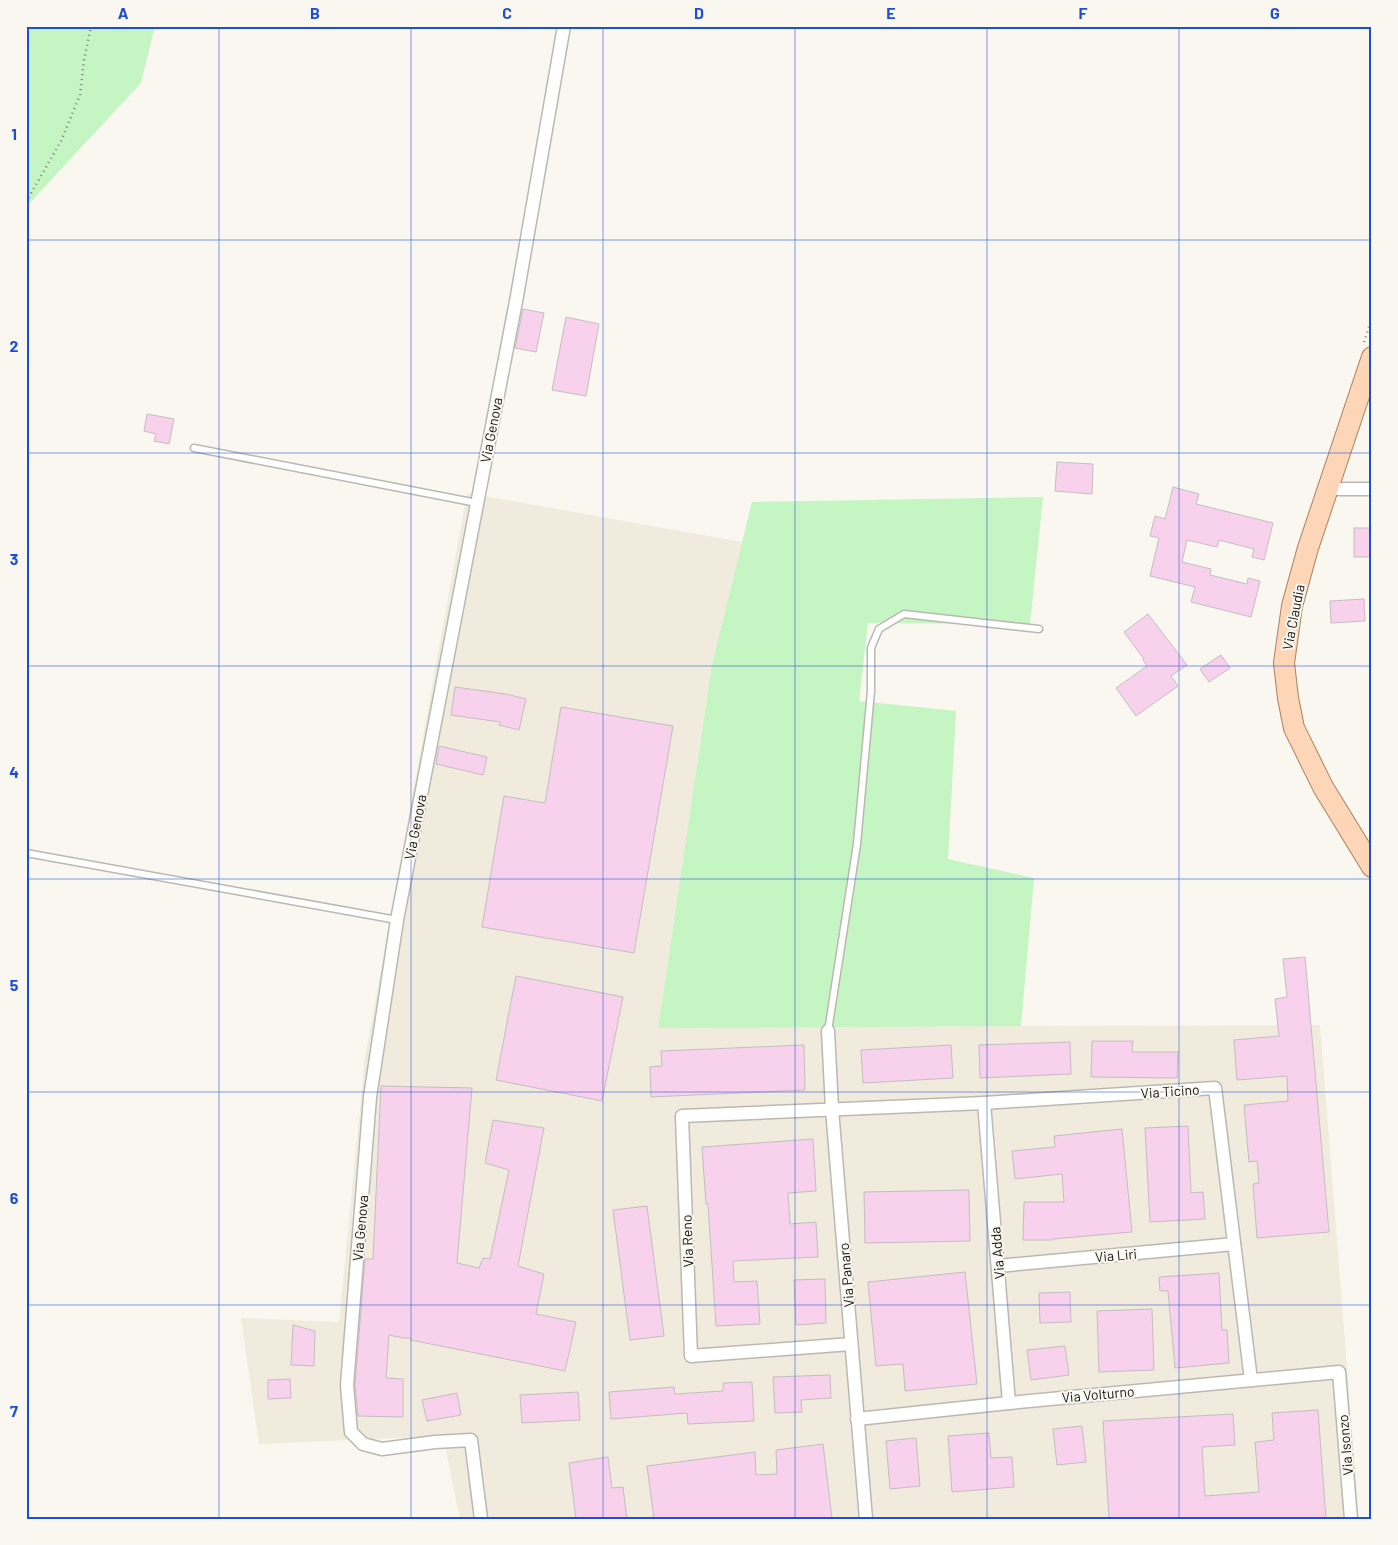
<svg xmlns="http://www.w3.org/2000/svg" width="1398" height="1545" font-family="Barlow,sans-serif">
<rect width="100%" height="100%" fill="#f9f7ef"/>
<path fill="#f1ebdd" d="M467,493L742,542L712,664L658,1027L1320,1025L1359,1519H460L443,1436L259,1444L241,1318L339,1322L365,1058Z"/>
<g fill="#c4f5c2">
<path d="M26,26H155L141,83L26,207Z"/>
<path d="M1043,497L1030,624L868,623L859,701L956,711L948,859L1034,878L1021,1026L658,1028L712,664L752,502Z"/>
</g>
<g fill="#f8d2ec" stroke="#c4bdc2">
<path d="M523,309L544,313L536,352L515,348Z"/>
<path d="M566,317L599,324L586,396L552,390Z"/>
<path d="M147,414L174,419L169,444L154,441L156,434L144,431Z"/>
<path d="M1057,462L1093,464L1092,494L1055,491Z"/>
<path d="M1173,487L1199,494L1196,504L1273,523L1264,560L1252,557L1254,549L1219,540L1217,547L1187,540L1182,562L1211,569L1210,575L1247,584L1248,578L1260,581L1251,617L1191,602L1195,587L1150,576L1159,538L1150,536L1155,516L1165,519Z"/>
<rect x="1354" y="528" width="18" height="29"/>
<path d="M1364,599L1365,621L1331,623L1330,601Z"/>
<path d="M1148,614L1187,665L1171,676L1178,686L1136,716L1116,688L1147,666L1143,660L1144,659L1124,632Z"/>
<path d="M1221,655L1230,668L1209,682L1200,669Z"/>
<path d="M455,687L506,694L526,699L519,730L499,725L500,722L451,715Z"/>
<path d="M561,707L673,726L634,953L482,927L504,796L545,803Z"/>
<path d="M439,746L487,757L483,775L436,764Z"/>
<path d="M1305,957L1329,1232L1257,1238L1253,1184L1259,1183L1257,1161L1249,1162L1244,1105L1288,1101L1287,1076L1237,1080L1234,1040L1279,1036L1275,999L1287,997L1283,959Z"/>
<path d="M516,976L623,997L602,1101L496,1080Z"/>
<path d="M1092,1041H1133L1132,1052H1178L1177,1078L1091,1077Z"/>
<path d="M1070,1042L1071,1074L980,1078L979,1045Z"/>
<path d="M804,1045L805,1090L651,1097L650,1067L662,1066L661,1051Z"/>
<path d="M951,1045L953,1078L863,1083L861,1050Z"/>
<path d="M381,1086L472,1088L457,1263L479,1268L483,1258L490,1259L509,1170L485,1163L493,1120L544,1128L518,1266L544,1274L536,1314L576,1322L565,1371L411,1340L410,1338H403L389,1335L386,1378L403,1379V1417L358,1416L355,1385L365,1259H373Z"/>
<path d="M1188,1126L1191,1193L1203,1192L1205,1219L1150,1222L1145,1128Z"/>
<path d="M1122,1129L1132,1232L1053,1239V1240H1023L1024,1202H1064L1062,1174L1015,1179L1012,1151L1055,1147L1054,1136Z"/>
<path d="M813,1139L816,1191L788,1193L790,1224L816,1222L818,1257L733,1261L734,1282L757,1281L760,1324L716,1326L708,1204H706L702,1147Z"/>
<path d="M969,1190L970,1241L865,1243L864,1192Z"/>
<path d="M647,1206L664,1336L630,1340L613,1210Z"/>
<path d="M965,1272L977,1384L905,1391L903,1364L876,1366L868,1282Z"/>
<path d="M1219,1273L1222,1330H1227L1229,1363L1175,1368L1168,1291H1160L1159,1277Z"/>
<path d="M825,1279L826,1323L796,1325L794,1280Z"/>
<path d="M1070,1292L1071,1322L1040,1323L1039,1293Z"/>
<path d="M1152,1309L1154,1370L1099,1372L1097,1311Z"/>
<path d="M293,1325L315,1331L314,1366L291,1365Z"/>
<path d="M1065,1346L1069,1375L1031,1380L1027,1350Z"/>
<path d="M830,1375L831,1398L801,1400L802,1412L775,1413L773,1377Z"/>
<path d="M290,1379L291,1398L268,1399V1380Z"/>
<path d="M752,1382L754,1421L688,1424L687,1413L611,1419L609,1392L674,1387L675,1394L723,1391V1383Z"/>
<path d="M578,1392L580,1420L522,1423L520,1395Z"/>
<path d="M457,1393L461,1415L427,1421L422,1400Z"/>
<path d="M1318,1410L1326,1519H1109L1103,1421L1233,1414L1235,1445L1202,1447L1205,1496L1259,1492L1255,1442L1274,1440L1272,1413Z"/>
<path d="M1082,1426L1086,1462L1057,1465L1053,1429Z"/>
<path d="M989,1433L991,1458L1012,1457L1014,1487L952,1492L948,1436Z"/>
<path d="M916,1438L920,1486L890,1489L886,1441Z"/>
<path d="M823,1444L832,1519H654L647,1466L755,1452L756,1475L777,1474L776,1450Z"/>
<path d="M608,1457L612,1488L623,1487L627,1519H576L569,1463Z"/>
</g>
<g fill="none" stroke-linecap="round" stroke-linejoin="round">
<defs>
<g id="lane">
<path d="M194,448L477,503"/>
<path d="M26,853L397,920"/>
<path d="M828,1031L857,844L871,691V648L879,629L904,614L1039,629"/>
</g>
<g id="street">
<path d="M1328,489H1372"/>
<path d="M828,1031L832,1109L866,1519"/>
<path d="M984,1103L1009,1403"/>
<path d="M998,1266L1234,1244"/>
<path d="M851,1344L691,1356L682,1116L984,1103L1215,1088L1251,1380"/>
<path d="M857,1419L1009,1403L1339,1372L1351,1519"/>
<path d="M481,1519L471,1440L435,1442L382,1449L363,1444L351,1432L347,1385L370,1097L397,920L517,296L564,26"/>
</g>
<path id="primary" d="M1372,357L1308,548L1292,606L1284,663L1288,698L1294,728L1323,787L1372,867"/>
</defs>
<use href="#lane" stroke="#bbb8b2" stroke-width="9"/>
<use href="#street" stroke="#bbb8b2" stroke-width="15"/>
<use href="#primary" stroke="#aa805e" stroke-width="22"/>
<g stroke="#807e79" stroke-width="2.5" stroke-dasharray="1 4" stroke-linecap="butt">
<path d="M26,202L61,141L80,95L84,60L91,26"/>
<path d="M1364,342L1372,318"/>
</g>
<use href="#lane" stroke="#fff" stroke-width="6"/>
<use href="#street" stroke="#fff" stroke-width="12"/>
<use href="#primary" stroke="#fdd6b8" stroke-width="20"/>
</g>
<path fill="none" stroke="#1d4ed8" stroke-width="1" stroke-opacity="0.55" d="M219,26V1519M411,26V1519M603,26V1519M795,26V1519M987,26V1519M1179,26V1519M26,240H1372M26,453H1372M26,666H1372M26,879H1372M26,1092H1372M26,1305H1372"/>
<g text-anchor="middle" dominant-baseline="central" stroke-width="4" stroke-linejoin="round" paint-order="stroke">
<g font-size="14" fill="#141310" stroke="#f9f7ef">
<text transform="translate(491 430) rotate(-79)">Via Genova</text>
<text transform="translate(1293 617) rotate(-79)">Via Claudia</text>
<text transform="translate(415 827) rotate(-79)">Via Genova</text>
<text transform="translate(1170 1091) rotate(-4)">Via Ticino</text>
<text transform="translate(360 1228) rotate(-85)">Via Genova</text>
<text transform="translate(687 1241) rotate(-92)">Via Reno</text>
<text transform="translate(997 1253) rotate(-95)">Via Adda</text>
<text transform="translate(1116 1255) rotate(-5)">Via Liri</text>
<text transform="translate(846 1275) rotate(-95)">Via Panaro</text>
<text transform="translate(1098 1394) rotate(-5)">Via Volturno</text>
<text transform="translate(1345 1445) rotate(-95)">Via Isonzo</text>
</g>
</g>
<rect width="1398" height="1545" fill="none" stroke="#f9f7ef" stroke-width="55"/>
<rect x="28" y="28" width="1342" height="1490" fill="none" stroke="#1d4ed8" stroke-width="2"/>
<g font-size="16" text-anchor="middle" font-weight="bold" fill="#1d4ed8">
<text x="123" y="19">A</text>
<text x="315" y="19">B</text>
<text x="507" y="19">C</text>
<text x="699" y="19">D</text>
<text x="891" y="19">E</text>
<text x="1083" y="19">F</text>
<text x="1275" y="19">G</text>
<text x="14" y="140">1</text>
<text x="14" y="352">2</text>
<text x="14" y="565">3</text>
<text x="14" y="778">4</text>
<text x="14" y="991">5</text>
<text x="14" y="1204">6</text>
<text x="14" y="1417">7</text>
</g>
</svg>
